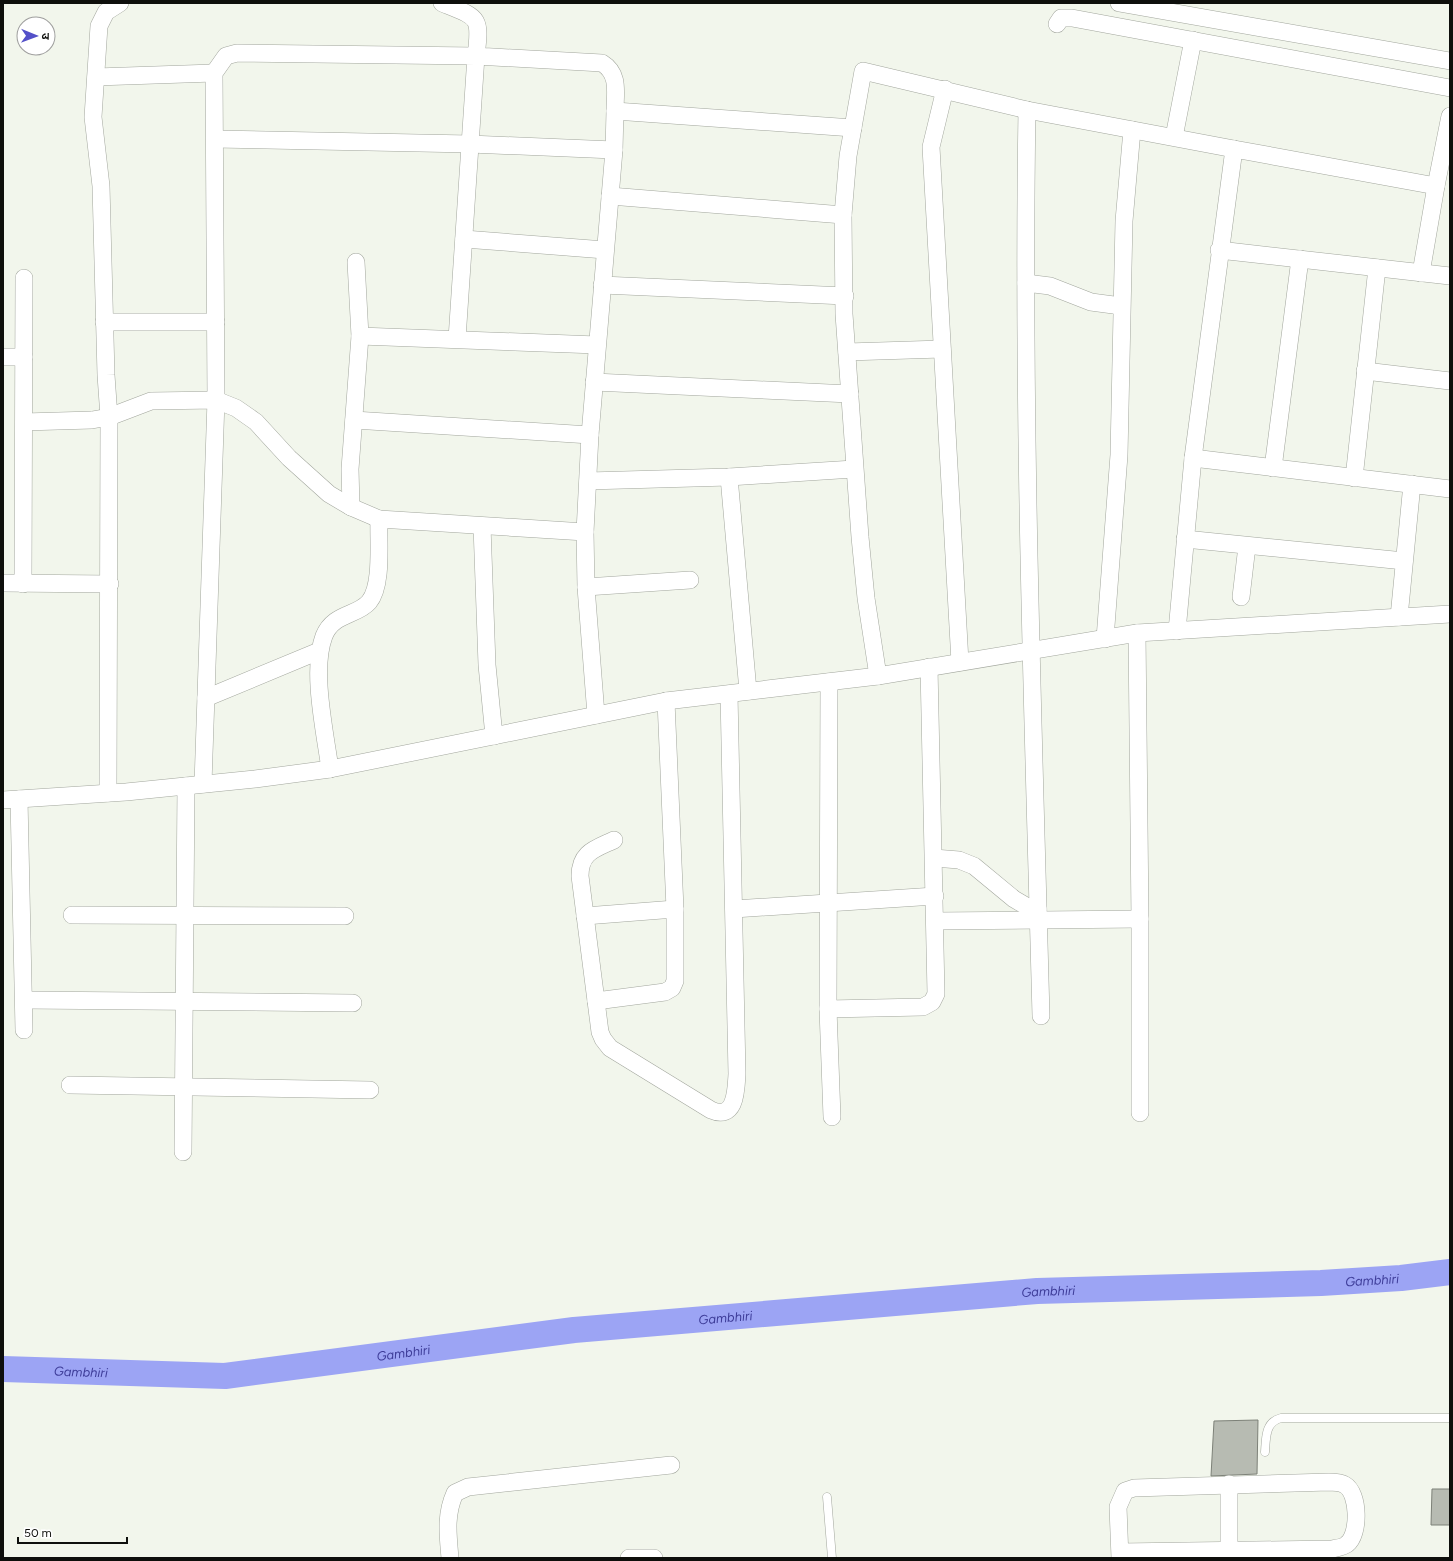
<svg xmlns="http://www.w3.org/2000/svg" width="1453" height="1561" font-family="Figtree,'Noto Sans Devanagari',sans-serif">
<rect width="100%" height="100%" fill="#f2f6ec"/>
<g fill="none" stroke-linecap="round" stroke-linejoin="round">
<path stroke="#9ca4f4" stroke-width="26" id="s1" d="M3,1369L225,1376L574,1330L1037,1291L1321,1283L1401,1278L1450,1272"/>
</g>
<g fill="#b7bbb2" stroke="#7d8178">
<path d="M1258,1420L1257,1474L1211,1476L1214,1421Z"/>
<path d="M1432,1489H1450V1525H1431Z"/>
</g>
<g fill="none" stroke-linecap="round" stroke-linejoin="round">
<defs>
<g id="service">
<path d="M1265,1452C1266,1438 1265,1422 1281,1418H1450"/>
<path d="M827,1497L832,1558"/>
</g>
<g id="minor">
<path d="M442,3C479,18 481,16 476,56L602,63C620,74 615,93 615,111"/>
<path d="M1119,3L1450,61"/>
<path d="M1057,24L1061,18H1072L1450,88"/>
<path d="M96,77L214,73"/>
<path d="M945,89L931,147L960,662"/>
<path d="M1027,110C1022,412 1033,714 1041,1016"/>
<path d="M1174,137L1193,40"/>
<path d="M215,139L470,144L614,150"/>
<path d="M610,196L843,215"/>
<path d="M464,239L605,250"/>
<path d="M1219,250L1450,276"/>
<path d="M1421,273L1436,186"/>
<path d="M1026,283L1050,286L1091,302L1121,306"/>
<path d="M602,285L845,296"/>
<path d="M104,322H216"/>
<path d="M360,336L597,345"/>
<path d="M847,352L942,349"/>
<path d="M3,357H24"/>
<path d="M1365,371L1450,381"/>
<path d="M594,382L850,394"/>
<path d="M354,420L590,435"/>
<path d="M24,422L92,420L109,417L151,401L216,400L236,408L256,422L289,458L329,494L351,507L379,519"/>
<path d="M1193,458L1450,489"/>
<path d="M1273,468L1300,259"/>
<path d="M729,477L748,691"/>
<path d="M1354,478L1377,268"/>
<path d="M588,481L729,477L854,469"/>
<path d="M351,507L350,469L360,336L356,262"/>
<path d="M482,526L487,665L494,736"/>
<path d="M585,532L586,587L596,715"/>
<path d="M1185,539L1404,561"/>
<path d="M3,583L110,584"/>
<path d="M23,584L24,278"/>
<path d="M586,587L690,580"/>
<path d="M1241,597L1247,546"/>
<path d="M1399,617L1412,484"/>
<path d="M1177,631L1193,458L1234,149L1436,186L1450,116"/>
<path d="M1137,633L1140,919V1113"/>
<path d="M1105,639L1119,455L1124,221L1132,130"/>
<path d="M878,676L866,598L860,537L844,314L843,215L848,156L863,71L1027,110L1234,149"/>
<path d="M829,682L828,1009L832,1117"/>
<path d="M206,698L319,651"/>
<path d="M330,769C325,732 311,670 324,636C333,613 357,616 369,602C383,585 378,541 379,519L585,532L590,435L614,150L615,111L853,128"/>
<path d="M203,784L216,400L214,73L226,56L237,53L476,56L457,339"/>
<path d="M108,793L109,417L106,375L101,186L93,117L99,26L106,12L120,3"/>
<path d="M19,799L24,1030"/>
<path d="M3,800L126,792L255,779L330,769L666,701L878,676L1137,633L1450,614"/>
<path d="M614,840C595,849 580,852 580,876L600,1032L603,1039L610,1048L711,1110C736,1121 736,1090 737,1074L729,694"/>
<path d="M934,858L959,860L974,866L1014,899L1026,906L1038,909"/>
<path d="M734,909L935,896"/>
<path d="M72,915L345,916"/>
<path d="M585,916L675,909"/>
<path d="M936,921L1140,919"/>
<path d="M24,1000L353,1003"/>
<path d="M596,1001L665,992L672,988L675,981V909L666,701"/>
<path d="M828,1009L923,1007L932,1002L936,994L929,667"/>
<path d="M70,1085L370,1090"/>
<path d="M183,1152L186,786"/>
<path d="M1120,1552L1332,1549C1337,1548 1344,1547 1347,1544C1360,1534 1359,1493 1345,1485C1340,1482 1334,1482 1329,1482L1134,1488L1125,1491L1118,1507L1120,1558"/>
<path d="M450,1558C448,1535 445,1515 455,1493L468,1487L671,1465"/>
<path d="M629,1558H654"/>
<path d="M1229,1558V1484"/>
</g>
</defs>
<use href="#service" stroke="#a2a69d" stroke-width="9"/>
<use href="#minor" stroke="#a2a69d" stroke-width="18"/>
<use href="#service" stroke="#fff" stroke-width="8"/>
<use href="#minor" stroke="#fff" stroke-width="17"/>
</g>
<g text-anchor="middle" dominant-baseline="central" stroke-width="3" stroke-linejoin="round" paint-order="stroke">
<g font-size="13" font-style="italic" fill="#3e3d99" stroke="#fff">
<text stroke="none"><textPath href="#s1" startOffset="1374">Gambhiri</textPath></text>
<text stroke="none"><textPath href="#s1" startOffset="1050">Gambhiri</textPath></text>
<text stroke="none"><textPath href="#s1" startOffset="726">Gambhiri</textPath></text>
<text stroke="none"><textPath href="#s1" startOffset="402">Gambhiri</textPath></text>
<text stroke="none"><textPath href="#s1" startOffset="78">Gambhiri</textPath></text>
</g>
</g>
<rect width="1453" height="1561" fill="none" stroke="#0e0f0c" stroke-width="8"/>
<g transform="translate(36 36) rotate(91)"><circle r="19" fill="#ffffff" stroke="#9f9f9e"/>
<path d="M0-3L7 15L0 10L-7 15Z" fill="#5350c8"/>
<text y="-6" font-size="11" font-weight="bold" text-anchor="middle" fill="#0e0f0c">उ</text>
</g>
<path d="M18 1537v6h109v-6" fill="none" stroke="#0e0f0c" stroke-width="2"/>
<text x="24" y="1537" font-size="12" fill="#0e0f0c" stroke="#ffffff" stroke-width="3" paint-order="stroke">50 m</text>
</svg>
